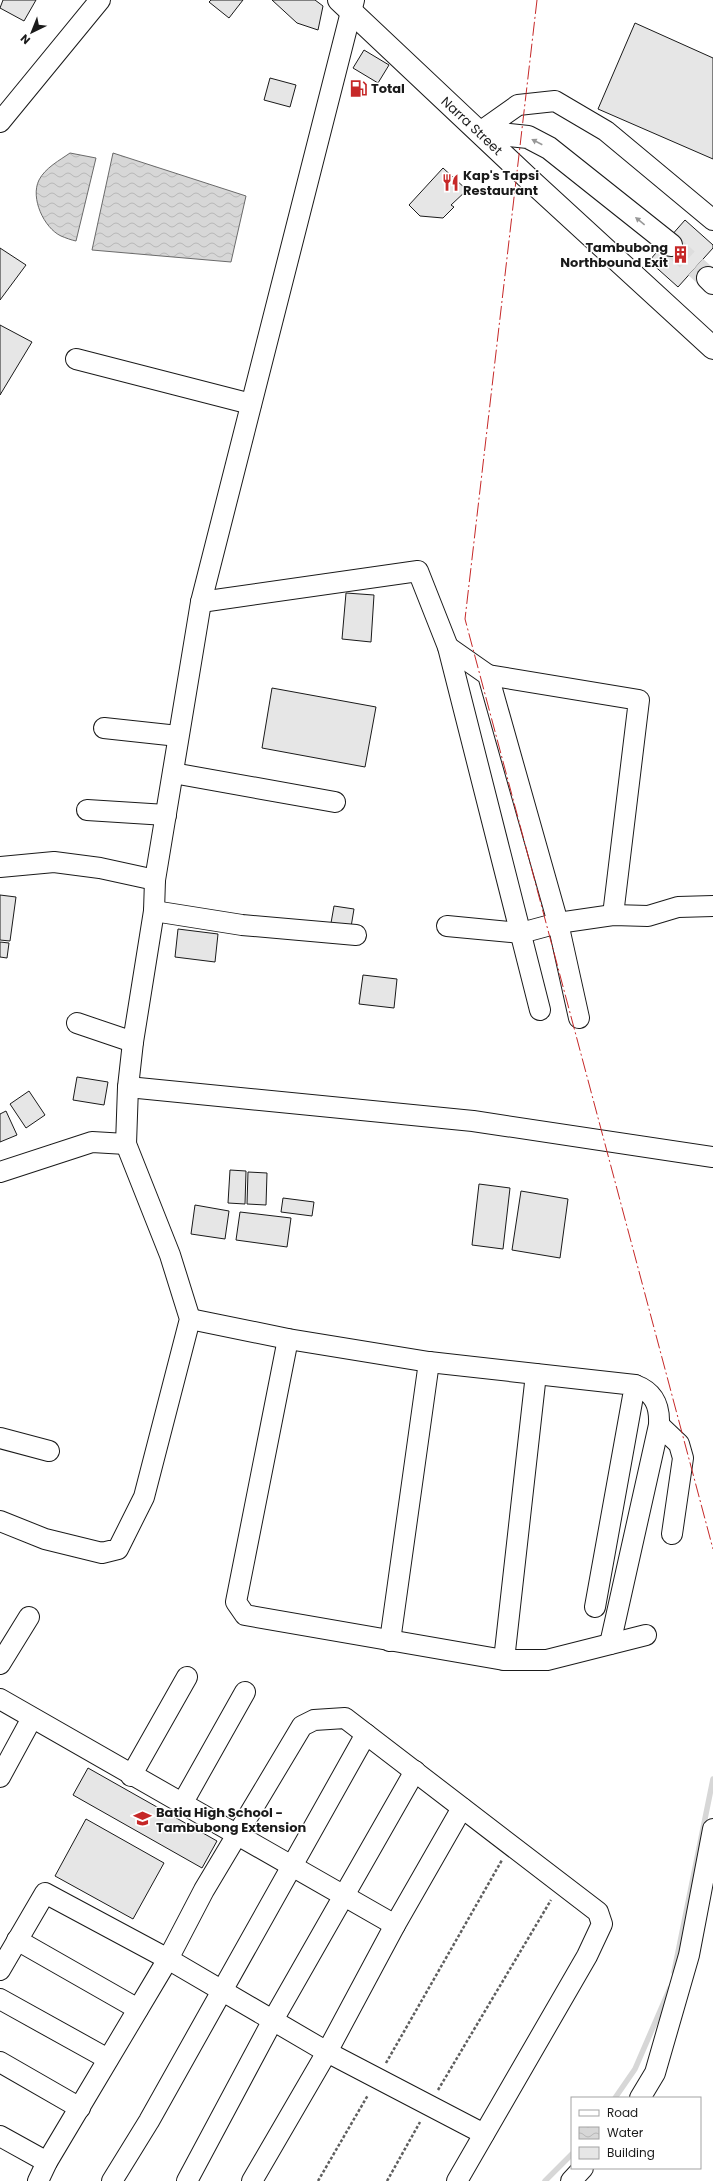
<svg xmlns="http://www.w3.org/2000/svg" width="713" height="2181" font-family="Poppins,sans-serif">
<defs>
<pattern id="water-waves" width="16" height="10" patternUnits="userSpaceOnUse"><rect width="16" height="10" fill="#d7d7d7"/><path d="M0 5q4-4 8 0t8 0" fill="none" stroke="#b8b8b8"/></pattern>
</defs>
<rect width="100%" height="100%" fill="#fff"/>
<g fill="url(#water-waves)" stroke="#6a6a6a">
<path d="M70,153L96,158L76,241C71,240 66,238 61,236C44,228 30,198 39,180C45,168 60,160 70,153Z"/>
<path d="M113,153L246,196L231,262L92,250Z"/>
</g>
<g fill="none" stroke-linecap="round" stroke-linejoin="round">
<g stroke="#d7d7d7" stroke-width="5.5">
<path d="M674,1972L713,1779"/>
<path d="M615,2098L635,2069L670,1988"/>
<path d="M545,2181L572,2154"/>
</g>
</g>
<g fill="#e6e6e6" stroke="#1a1a1a">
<path d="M3,0H36L24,21L0,8Z"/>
<path d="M211,0H243L229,18L209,2Z"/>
<path d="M272,0H315L323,6L318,30L297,23Z"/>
<path d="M635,23L713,58V159L598,109Z"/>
<path d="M364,50L389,65L378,83L353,68Z"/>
<path d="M270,78L296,85L290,107L264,100Z"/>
<path d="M443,168L467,190L451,205L454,207L443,218L420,216L409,205Z"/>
<path d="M685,220L713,245V248L678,287L649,261Z"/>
<path d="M0,248L26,265L0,300Z"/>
<path d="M0,325L32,342L0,395Z"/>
<path d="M346,593L374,595L371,642L342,639Z"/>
<path d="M272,688L376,707L365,767L262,748Z"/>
<path d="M0,895L16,897L10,941L0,940Z"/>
<path d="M334,906L354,909L351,927L331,923Z"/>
<path d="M178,929L218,934L215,962L175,957Z"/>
<path d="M0,942L9,943L7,958L0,957Z"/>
<path d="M363,975L397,979L394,1008L359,1004Z"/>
<path d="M77,1077L108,1082L104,1105L73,1100Z"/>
<path d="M29,1091L45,1115L26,1128L10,1104Z"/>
<path d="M6,1111L17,1135L0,1142V1114Z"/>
<path d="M230,1170L246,1171L245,1204L228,1203Z"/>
<path d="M248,1172L267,1173L266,1205L247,1204Z"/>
<path d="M479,1184L510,1188L503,1249L472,1245Z"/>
<path d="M521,1191L568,1199L560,1258L512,1250Z"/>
<path d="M283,1198L314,1202L312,1216L281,1212Z"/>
<path d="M195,1205L229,1211L225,1239L191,1234Z"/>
<path d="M240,1212L291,1218L287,1247L236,1240Z"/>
<path d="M88,1768L217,1841L202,1868L73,1795Z"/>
<path d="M86,1819L164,1863L133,1919L55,1876Z"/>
</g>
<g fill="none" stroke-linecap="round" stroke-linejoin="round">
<path stroke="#ddd" stroke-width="22" stroke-dasharray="22 11" stroke-linecap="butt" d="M671,245L708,278"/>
<defs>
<g id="minor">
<path d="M0,122L100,0"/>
<path d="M480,132L518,105L555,101L606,131L713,220"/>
<path d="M76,359L251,404"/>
<path d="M201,602L418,571L448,647L540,1010"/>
<path d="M448,647L488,675L558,923L579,1018"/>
<path d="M488,675L639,700L613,915"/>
<path d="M104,728L178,736"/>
<path d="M173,773L335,802"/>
<path d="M87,810L166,815"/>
<path d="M0,867L54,862L100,868L155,880"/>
<path d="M154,911L242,925L356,935"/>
<path d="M447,926L521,933L558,923L613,915L648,916L678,907L713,906"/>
<path d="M77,1023L133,1042"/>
<path d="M128,1087L473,1121L713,1157"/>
<path d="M0,1172L92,1142L126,1144"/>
<path d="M190,1319L288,1339L429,1362L635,1385L595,1607"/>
<path d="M288,1339L236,1602L245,1615L504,1660L536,1374"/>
<path d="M659,1425L679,1444L683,1458L672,1534"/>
<path d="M0,1438L49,1451"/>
<path d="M0,1521L45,1539L102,1553L118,1549L144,1497L190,1319L170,1255L126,1144L128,1087L133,1042L154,911L155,880L201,602L354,0"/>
<path d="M390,1641L429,1362"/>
<path d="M610,1644L659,1425C660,1405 654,1392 635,1385"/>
<path d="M504,1660H547L646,1635"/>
<path d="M0,1664L29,1617"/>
<path d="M0,1699C131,1775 264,1849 395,1925"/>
<path d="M131,1776L187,1677"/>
<path d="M0,1777L32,1718"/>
<path d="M182,1804L245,1692"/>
<path d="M17,1940L138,2009"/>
<path d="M0,1970L45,1893L168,1959L327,2052L484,2134"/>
<path d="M0,1999L108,2059"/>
<path d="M0,2062L80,2108"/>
<path d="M640,2098L655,2073L689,1955L713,1829"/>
<path d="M0,2136L47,2162"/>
<path d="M38,2181L47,2162L168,1959L204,1890L302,1726L314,1720L345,1718L598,1912L602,1924L587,1956L457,2181"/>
<path d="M112,2181L149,2121L366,1734"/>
<path d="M187,2181L273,2020L415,1771"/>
<path d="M252,2181L327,2052L395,1925L462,1808"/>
<path d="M571,2181L583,2168"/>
</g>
<g id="major">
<path id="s1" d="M339,0L530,180L713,348"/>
</g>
<g id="highway">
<path d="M480,132L528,137L549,148L671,245"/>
<path d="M708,278L713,283"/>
</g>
</defs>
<use href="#minor" stroke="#1a1a1a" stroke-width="22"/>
<use href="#major" stroke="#1a1a1a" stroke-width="24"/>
<use href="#highway" stroke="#1a1a1a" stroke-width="24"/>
<g stroke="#5f5f5f" stroke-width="2.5" stroke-dasharray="3 2" stroke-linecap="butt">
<path d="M386,2063L502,1860"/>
<path d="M438,2090L551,1900"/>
<path d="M318,2181L368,2095"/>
<path d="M387,2181L420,2122"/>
</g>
<use href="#minor" stroke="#fff" stroke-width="20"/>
<use href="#major" stroke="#fff" stroke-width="22"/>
<use href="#highway" stroke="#fff" stroke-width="22"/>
<path stroke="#c62828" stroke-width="1" stroke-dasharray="14 3 2 3" stroke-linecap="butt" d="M537,0L465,619L713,1549"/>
</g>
<defs><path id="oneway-solid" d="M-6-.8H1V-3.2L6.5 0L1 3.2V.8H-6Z"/></defs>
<g fill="#989898">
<use href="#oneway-solid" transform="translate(537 142) rotate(-153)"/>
<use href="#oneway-solid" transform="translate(640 221) rotate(-141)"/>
</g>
<defs>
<symbol id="fuel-bare" viewBox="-9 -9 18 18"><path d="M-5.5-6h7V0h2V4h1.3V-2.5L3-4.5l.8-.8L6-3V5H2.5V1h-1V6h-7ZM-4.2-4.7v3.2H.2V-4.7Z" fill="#c62828" stroke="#fff" stroke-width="2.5" paint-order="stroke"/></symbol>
<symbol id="restaurant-bare" viewBox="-9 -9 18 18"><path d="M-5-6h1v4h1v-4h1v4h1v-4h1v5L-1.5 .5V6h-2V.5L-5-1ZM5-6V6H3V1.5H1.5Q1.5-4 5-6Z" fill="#c62828" stroke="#fff" stroke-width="2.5" paint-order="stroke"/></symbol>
<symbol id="building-bare" viewBox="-9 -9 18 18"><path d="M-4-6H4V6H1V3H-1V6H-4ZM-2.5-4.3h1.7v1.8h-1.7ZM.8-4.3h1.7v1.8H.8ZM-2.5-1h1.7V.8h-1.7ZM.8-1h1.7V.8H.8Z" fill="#c62828" stroke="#fff" stroke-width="2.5" paint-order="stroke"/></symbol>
<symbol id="school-bare" viewBox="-9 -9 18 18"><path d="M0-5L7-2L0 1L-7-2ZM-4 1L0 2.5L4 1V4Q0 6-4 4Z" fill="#c62828" stroke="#fff" stroke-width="2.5" paint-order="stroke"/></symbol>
</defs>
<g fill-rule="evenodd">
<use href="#fuel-bare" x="346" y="76" width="25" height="25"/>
<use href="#restaurant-bare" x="438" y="170" width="25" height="25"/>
<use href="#building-bare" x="668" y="242" width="25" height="25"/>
<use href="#school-bare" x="130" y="1806" width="25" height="25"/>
</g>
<g text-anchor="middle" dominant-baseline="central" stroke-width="3" stroke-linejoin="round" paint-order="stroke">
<g font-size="13" font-weight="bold" fill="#1a1a1a" stroke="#fff" text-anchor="start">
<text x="371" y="88">Total</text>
<text x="463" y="175">Kap's Tapsi<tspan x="463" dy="15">Restaurant</tspan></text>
<text x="668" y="247" text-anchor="end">Tambubong<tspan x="668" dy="15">Northbound Exit</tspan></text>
<text x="156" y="1812">Batia High School -<tspan x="156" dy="15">Tambubong Extension</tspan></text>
</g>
<g font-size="13" fill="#1a1a1a" stroke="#fff">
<text stroke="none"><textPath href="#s1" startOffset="183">Narra Street</textPath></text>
</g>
</g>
<rect x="571" y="2097" width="130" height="72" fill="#ffffff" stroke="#a3a3a3"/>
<rect x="579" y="2110" width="20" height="6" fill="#ffffff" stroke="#a3a3a3"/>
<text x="607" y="2117" font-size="12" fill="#1a1a1a">Road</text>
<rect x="579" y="2127" width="20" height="12" fill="url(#water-waves)" stroke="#a3a3a3"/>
<text x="607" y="2137" font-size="12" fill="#1a1a1a">Water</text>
<rect x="579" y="2147" width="20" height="12" fill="#e6e6e6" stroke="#a3a3a3"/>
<text x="607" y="2157" font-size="12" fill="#1a1a1a">Building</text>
<g transform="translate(32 32) rotate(223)" stroke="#ffffff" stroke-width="3" paint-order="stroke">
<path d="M0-3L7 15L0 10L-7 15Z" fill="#1a1a1a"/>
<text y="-6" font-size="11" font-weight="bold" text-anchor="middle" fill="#1a1a1a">N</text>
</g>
</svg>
